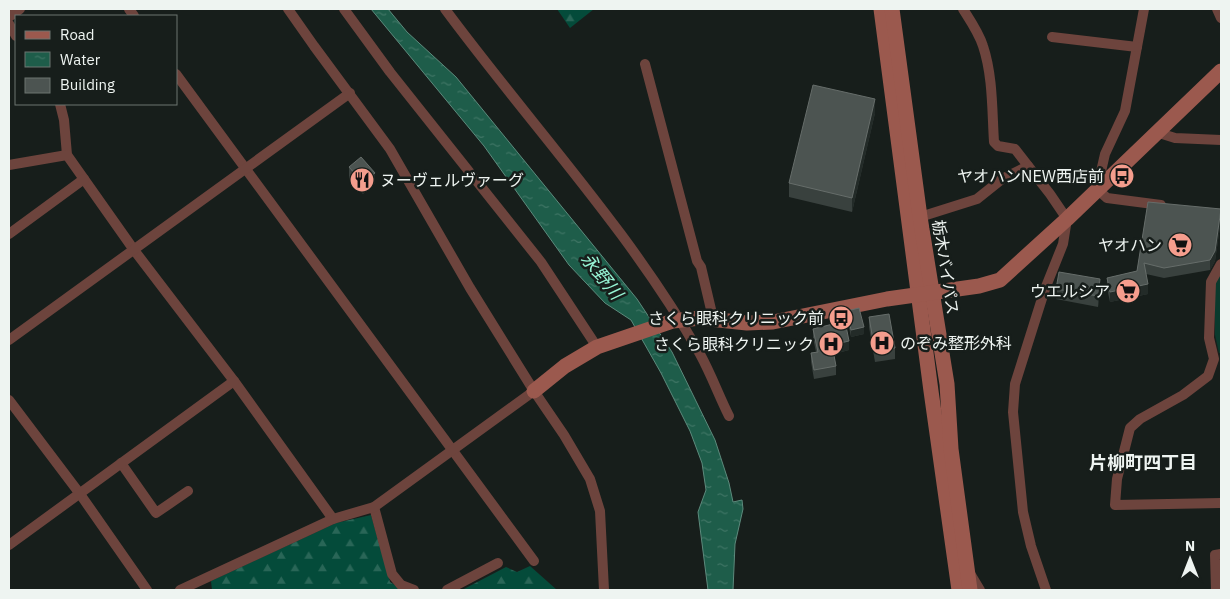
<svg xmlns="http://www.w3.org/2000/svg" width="1230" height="599" font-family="'IBM Plex Sans','Noto Sans JP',sans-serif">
<defs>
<pattern id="forest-firs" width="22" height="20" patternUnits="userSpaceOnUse" patternTransform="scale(1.25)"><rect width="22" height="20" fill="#044b3a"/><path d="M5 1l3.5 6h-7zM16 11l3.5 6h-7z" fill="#296657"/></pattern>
<pattern id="water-ripples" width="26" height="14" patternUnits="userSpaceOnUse" patternTransform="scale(1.25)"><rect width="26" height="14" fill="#1e5d4a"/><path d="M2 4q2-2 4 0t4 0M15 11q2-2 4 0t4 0" fill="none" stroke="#3f7565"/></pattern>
</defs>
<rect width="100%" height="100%" fill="#171e1b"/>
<path fill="#0a3a2d" d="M1221,271V353H1219L1215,335V281Z"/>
<g fill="url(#forest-firs)">
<path d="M557,9H594L570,28Z"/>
<path d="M371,515L390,582L403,590H212L211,581L336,523Z"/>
<path d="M530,566L557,590H462L506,567L517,572Z"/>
</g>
<path fill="url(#water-ripples)" stroke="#5c8a7c" d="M371,9H388L407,32L456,77L637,299L672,352L715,440L729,483L733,502L742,500L743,509L735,544L733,590H708L698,512L706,490L702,463L690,431L661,373L631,320L605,303L569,265L484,146Z"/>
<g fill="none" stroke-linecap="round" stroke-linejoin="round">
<g stroke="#6d443d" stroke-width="10">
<path d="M129,9L134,16"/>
<path d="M288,9L314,46L390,149L470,288L534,391L564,435L590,479L600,511L604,590"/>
<path d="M344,9L390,72L541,262L597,347"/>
<path d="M445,9C530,124 629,229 700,354C711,374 719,396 729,416"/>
<path d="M963,9C970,20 979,33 983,46C993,76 992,111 994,142L998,146L1015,149L1050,194L1067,219L1063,244L1045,289L1015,384L1013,412L1023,512L1031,546L1046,590"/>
<path d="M1144,9L1125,111L1105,154L1097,189L1107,198L1161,205"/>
<path d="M1217,9L1221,18"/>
<path d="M9,17L20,9"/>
<path d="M9,24L16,36"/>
<path d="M1052,37L1137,47"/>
<path d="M645,64L697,261L701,267L713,318"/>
<path d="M176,74L534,561"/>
<path d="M60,104L64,120L67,155L134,250L234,381L333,519"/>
<path d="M1156,132L1175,138L1221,140"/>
<path d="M9,165L67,155"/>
<path d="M920,217L977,199L1002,179L1028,166"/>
<path d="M9,234L84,179"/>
<path d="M1221,264L1211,282L1209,338L1214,359L1208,376L1183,395L1140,419L1130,428L1117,479L1115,505L1221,503"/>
<path d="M9,340L350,93"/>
<path d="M9,400L80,494L147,590"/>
<path d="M121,463L156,513L188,491"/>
<path d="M374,507L392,574L401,585L414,590"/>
<path d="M9,545L234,381"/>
<path d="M971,575L980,590"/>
<path d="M180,590L333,519L374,507L534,391"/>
<path d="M447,590L498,563"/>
<path d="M1216,590L1215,555L1221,554"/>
</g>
<g stroke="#9b594e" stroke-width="15">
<path d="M881,9L931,391L959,590"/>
<path d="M892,9L920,217L947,384L951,449L970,590"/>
<path d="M534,391L565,366L597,347L673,321L700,318L747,323L773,322L887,299L979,286L1000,280L1067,219L1221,71"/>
</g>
</g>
<g fill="#39413e">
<path d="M875,113L852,212L789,197V183Z"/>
<path d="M349,167L375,183L363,194L349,178Z"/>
<path d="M1148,202L1221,220L1215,261L1210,270L1164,278L1146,274L1148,294L1110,302L1107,288V278L1137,271Z"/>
<path d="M1056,289L1100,290L1098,307L1056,299Z"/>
<path d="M847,311L864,334L851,337L847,318Z"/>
<path d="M869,317L895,348V359L875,362L869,327Z"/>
<path d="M813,329L849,350L834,354L836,366V375L814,379L811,362V353L816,352L813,338Z"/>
</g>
<g fill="#232b28">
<path d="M875,99V113L852,212V198Z"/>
<path d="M375,173V183L363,194V183Z"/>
<path d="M1221,209V220L1215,261L1210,270V260Z"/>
<path d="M1100,279V290L1098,307V296Z"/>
<path d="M1148,284V294L1110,302V292Z"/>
<path d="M864,327V334L851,337V330Z"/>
<path d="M849,341V350L832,354V345Z"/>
</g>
<g fill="#4c5451" stroke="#666d6a">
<path d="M813,85L875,99L852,198L789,183Z"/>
<path d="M361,157L375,173L363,183L349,167Z"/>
<path d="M1148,202L1221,209L1215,251L1210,260L1164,268L1144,263L1148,284L1110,292L1107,278L1137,271Z"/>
<path d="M1059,272L1100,279L1098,296L1056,289Z"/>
<path d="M859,308L864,327L851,330L847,311Z"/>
<path d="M889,314L895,348L875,352L869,317Z"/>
<path d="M845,321L849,341L832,345L836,366L814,370L811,353L818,352L813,329Z"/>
</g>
<defs>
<symbol id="bus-disc" viewBox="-11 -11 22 22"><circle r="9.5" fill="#f59d8d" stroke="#171e1b"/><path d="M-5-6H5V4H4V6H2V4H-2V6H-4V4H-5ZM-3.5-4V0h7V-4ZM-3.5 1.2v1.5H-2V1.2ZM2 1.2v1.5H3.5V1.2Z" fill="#111"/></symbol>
<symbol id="restaurant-disc" viewBox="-11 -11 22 22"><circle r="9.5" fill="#f59d8d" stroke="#171e1b"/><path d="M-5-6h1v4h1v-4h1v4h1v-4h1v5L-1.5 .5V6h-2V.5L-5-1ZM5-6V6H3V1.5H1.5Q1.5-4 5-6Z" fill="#111"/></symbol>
<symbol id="supermarket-disc" viewBox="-11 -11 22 22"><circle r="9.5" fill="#f59d8d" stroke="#171e1b"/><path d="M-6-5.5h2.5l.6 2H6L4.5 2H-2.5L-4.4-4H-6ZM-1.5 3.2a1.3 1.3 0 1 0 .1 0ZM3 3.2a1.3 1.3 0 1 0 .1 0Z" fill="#111"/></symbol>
<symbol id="hospital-disc" viewBox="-11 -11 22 22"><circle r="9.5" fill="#f59d8d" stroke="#171e1b"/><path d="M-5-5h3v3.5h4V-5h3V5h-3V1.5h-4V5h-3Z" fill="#111"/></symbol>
</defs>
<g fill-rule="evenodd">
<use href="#bus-disc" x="1108" y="162" width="28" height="28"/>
<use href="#restaurant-disc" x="348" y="166" width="28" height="28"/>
<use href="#supermarket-disc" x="1166" y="231" width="28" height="28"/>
<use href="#supermarket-disc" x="1114" y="277" width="28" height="28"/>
<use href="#bus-disc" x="827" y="304" width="28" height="28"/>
<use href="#hospital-disc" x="868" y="329" width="28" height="28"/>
<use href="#hospital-disc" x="817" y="330" width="28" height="28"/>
</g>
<g text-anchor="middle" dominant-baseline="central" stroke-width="5" stroke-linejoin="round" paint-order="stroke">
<g font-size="16" fill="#eef4f1" stroke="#171e1b" text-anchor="end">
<text x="1104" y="176">ヤオハンNEW西店前</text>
<text x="380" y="180" text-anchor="start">ヌーヴェルヴァーグ</text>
<text x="1162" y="245">ヤオハン</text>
<text x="1110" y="291">ウエルシア</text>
<text x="824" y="318">さくら眼科クリニック前</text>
<text x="900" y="343" text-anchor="start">のぞみ整形外科</text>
<text x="814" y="344">さくら眼科クリニック</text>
</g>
<g font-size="16" fill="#eef4f1" stroke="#171e1b">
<text transform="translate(946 267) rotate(81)">栃木バイパス</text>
</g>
<g font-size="18" font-style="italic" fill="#96f4d4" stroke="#171e1b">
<text transform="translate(602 276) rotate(51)">永野川</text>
</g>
<g font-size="18" font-weight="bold" fill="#eef4f1" stroke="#171e1b">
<text x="1143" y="462">片柳町四丁目</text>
</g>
</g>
<rect width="1230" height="599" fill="none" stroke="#eef4f1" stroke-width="20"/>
<rect x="15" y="15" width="162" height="90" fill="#171e1b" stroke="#6d7471"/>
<rect x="25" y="31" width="25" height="8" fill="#9b594e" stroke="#6d7471"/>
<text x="60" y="40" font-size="15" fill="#eef4f1">Road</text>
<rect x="25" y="52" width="25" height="15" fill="url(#water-ripples)" stroke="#6d7471"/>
<text x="60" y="65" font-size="15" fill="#eef4f1">Water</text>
<rect x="25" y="78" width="25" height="15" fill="#4c5451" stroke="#6d7471"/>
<text x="60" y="90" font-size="15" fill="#eef4f1">Building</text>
<g transform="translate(1190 559)" stroke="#171e1b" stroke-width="4" paint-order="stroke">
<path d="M0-4L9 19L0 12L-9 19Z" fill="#eef4f1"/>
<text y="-8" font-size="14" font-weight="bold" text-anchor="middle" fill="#eef4f1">N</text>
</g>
</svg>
